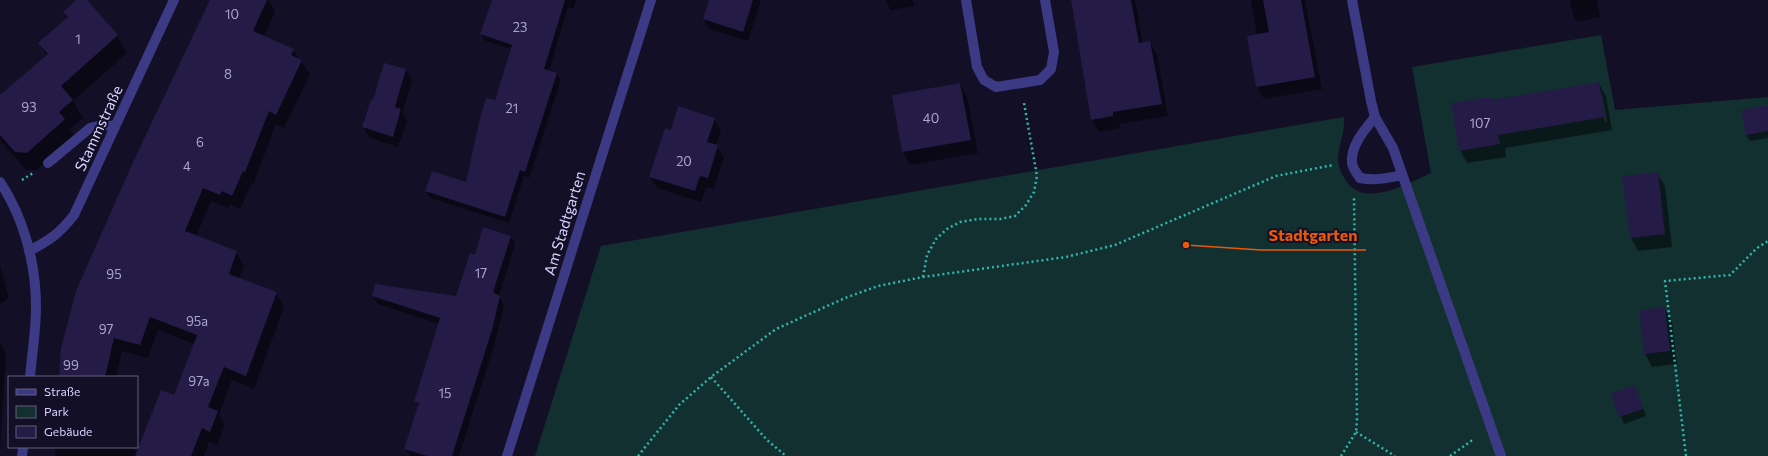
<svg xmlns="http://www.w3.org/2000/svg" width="1768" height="456" font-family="Commissioner,sans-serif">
<rect width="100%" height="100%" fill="#130f26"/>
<path fill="#12302f" d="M1601,35L1615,110L1768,97V456H535L601,246L1344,117C1345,132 1339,144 1338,159C1338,166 1341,173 1345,179C1362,210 1409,183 1431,173L1412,67Z"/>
<g fill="#0007" fill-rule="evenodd">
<path d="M77,0H85L117,36L127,53L73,101L83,118L70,129L75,137L37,170H26L0,140V96L47,56L40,44L68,19L64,12Z"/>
<path d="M211,0H269L275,12L264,37L293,50L310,74L284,128L276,124L253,185L251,184L240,209L230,204L228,208L211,201L196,237L236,252L244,266L239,279L276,293L284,307L254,389L232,380L219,414L225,425L217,445L209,441L204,456H55V447H128L138,451L174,396L194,344L158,330L148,358L122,351L116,377H60L167,94Z"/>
<path d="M516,0H576L573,9L568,7L549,71L557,74L561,80L529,178L524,176L509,223L430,198L426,191L467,183L512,49L485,41L481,34Z"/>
<path d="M710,0H761L748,41L709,29L704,19Z"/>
<path d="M885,0H913L914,6L891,10Z"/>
<path d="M1071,0H1135L1143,44L1150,42L1157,55L1168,116L1119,124L1120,128L1099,132L1092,120Z"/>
<path d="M1251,0H1305L1322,89L1264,99L1257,87V35Z"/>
<path d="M1570,0H1597L1600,17L1576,22L1573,15Z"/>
<path d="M385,64L406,70L412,81L402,113L407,121L398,147L370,138L363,127L373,101Z"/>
<path d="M1599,83L1606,96L1612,130L1505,148L1506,157L1467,163L1460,150L1491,98L1492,100ZM1600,95H1602L1607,122H1605Z"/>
<path d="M960,84L967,97L978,153L910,165L903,152L893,96Z"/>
<path d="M1768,111V138L1750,141L1746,135Z"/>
<path d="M714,119L721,130L716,146L724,157L714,189L706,187L701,202L657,188L650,177L671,132Z"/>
<path d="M1657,173L1665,186L1672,247L1638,251L1631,238Z"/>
<path d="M510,236L515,244L499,296L504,305L496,339L459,456H410L405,449L419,407L416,402L439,324L378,304L373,296L457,297L476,256Z"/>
<path d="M0,265L9,298L0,304Z"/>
<path d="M1664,308L1672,321L1677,364L1652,367L1645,354Z"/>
<path d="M0,343L6,354L0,450Z"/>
<path d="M1634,386L1646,416L1624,424L1612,394Z"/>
</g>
<g fill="#241b47">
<path d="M76,0H87L118,35L61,86L73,100L59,112L65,119L27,153L15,152L0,135V95L48,54L38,43L68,17L63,12Z"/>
<path d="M210,0H267L253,31L294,49L291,55L302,60L276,115L269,111L245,172L243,171L232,196L222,191L220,195L203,188L185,231L237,251L229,274L277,292L246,376L224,367L208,407L218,411L210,432L202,428L191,456H135L161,390L174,395L197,335L150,317L140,345L114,338L105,377H59L61,348L76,291L134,160Z"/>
<path d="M492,0H565L544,69L557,73L525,172L520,170L505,217L425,191L432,171L466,182L480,118L486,98L495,100L512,45L480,34Z"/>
<path d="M709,0H753L743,32L703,19Z"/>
<path d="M1071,0H1131L1139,43L1150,41L1162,104L1113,112V116L1091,120Z"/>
<path d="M1263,0H1301L1315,77L1256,87L1247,36L1269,32Z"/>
<path d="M384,63L406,69L395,107L401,109L393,137L362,127L371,100H373Z"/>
<path d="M1599,82L1605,117L1498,135L1500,144L1459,151L1451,103L1491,97L1492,100Z"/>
<path d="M960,83L971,140L902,152L892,95Z"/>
<path d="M1768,105V131L1746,135L1741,110Z"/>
<path d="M678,106L715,118L707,142L718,145L708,178L700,176L695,191L649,177L665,128L671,130Z"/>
<path d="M1658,172L1665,234L1630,238L1622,176Z"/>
<path d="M483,227L511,236L493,292L500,296L492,330L452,456H427L404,449L419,403L414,402L440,318L372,296L375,284L456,296L470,253L475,255Z"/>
<path d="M1665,307L1670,351L1644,354L1639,310Z"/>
<path d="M1635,385L1643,409L1619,417L1611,393Z"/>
</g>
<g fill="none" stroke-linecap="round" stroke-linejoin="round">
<g stroke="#2fb8b0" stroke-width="2.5" stroke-dasharray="2 3" stroke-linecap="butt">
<path d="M22,180L33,173"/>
<path d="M923,277L927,255L936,239L947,229L960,222L978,219H1000L1015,216L1026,205L1034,192L1037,176L1024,103"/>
<path d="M711,377L767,440L786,456"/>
<path d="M1356,432L1395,456"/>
<path d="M638,456L679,405L711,377L776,329L845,298L878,286L923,277L1066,257L1115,245L1276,176L1333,165"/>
<path d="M1341,456L1356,432L1357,419L1354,197"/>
<path d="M1450,456L1474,439"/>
<path d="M1686,456L1665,281L1730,275L1757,248L1768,241"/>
</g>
<g stroke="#3d3a85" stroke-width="10">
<path d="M966,0L977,67L984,80L996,87L1040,80L1051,69L1054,52L1045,0"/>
<path d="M1352,0L1371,101L1375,117L1393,148L1501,456"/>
<path d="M1375,117C1365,129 1350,146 1352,164C1353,168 1357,174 1360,178C1374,181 1387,178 1402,175"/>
<path d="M48,163L90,128L101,125L115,126"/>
<path d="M0,182C24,218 36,264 36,307C36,330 32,354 30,377"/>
<path d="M29,251C50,240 59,234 74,215L174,0"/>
<path d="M22,456L23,447"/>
<path d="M507,456L651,0"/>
</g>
</g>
<g text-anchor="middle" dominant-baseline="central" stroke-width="4" stroke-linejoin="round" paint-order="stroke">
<g font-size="13" fill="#aca6d1">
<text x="232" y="14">10</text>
<text x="520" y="27">23</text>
<text x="78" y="39">1</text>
<text x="228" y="74">8</text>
<text x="29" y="107">93</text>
<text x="512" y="108">21</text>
<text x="931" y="118">40</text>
<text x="1480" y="123">107</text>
<text x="200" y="142">6</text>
<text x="684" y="161">20</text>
<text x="187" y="166">4</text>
<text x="481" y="273">17</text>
<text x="114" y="274">95</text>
<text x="197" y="321">95a</text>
<text x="106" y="329">97</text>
<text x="71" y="365">99</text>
<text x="199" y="381">97a</text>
<text x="445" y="393">15</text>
</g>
<g font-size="15" fill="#d9d4ff" stroke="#130f26">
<text transform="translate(98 128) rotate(-65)">Stammstraße</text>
<text transform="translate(564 223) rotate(-73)">Am Stadtgarten</text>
</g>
</g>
<path fill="none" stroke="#e8590c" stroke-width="1.5" d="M1186 245L1261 250H1366"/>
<circle fill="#e8590c" stroke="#130f26" stroke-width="1.5" cx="1186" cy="245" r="4"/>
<g font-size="16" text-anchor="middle" font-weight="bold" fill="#e8590c" stroke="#130f26" stroke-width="4" stroke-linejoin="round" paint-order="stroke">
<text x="1313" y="241">Stadtgarten</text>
</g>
<rect x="8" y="376" width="130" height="72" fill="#130f26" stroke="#625e7d"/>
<rect x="16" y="389" width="20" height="6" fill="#3d3a85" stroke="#625e7d"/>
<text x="44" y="396" font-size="12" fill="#d9d4ff">Straße</text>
<rect x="16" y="406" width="20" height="12" fill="#12302f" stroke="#625e7d"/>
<text x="44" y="416" font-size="12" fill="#d9d4ff">Park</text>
<rect x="16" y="426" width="20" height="12" fill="#241b47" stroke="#625e7d"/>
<text x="44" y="436" font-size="12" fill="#d9d4ff">Gebäude</text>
</svg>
